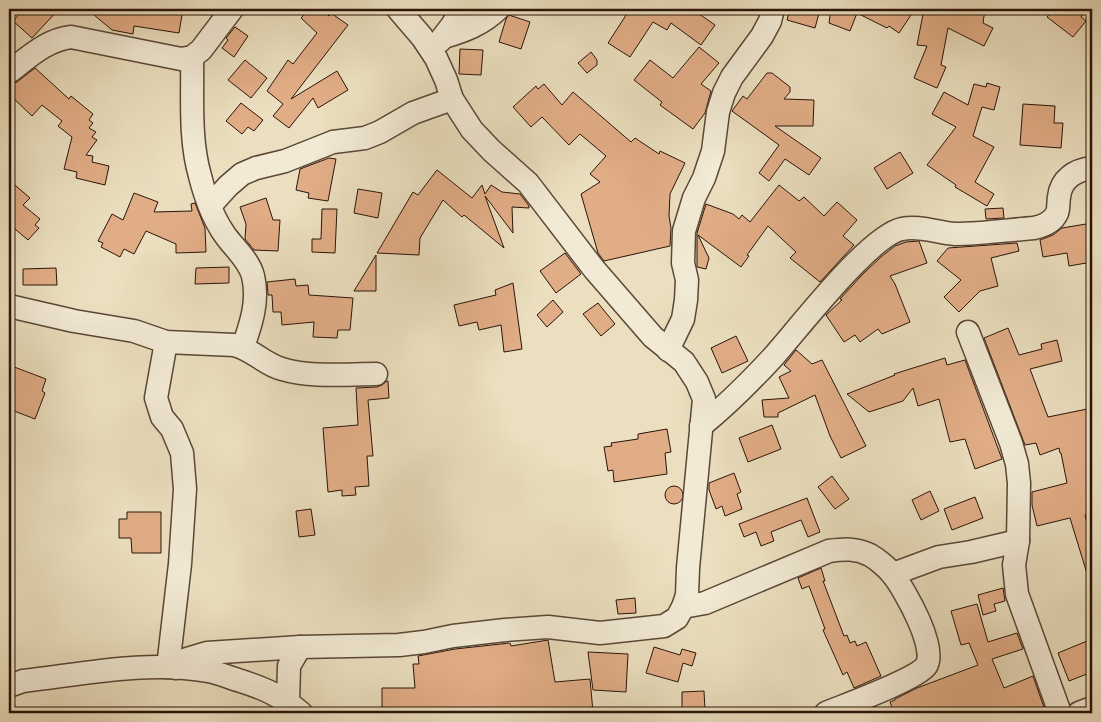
<svg xmlns="http://www.w3.org/2000/svg" width="1101" height="722" font-family="'IM FELL DW Pica',serif">
<rect width="100%" height="100%" fill="#ebdfbf"/>
<filter id="stains"><feTurbulence type="fractalNoise" baseFrequency=".004" numOctaves="4"/><feColorMatrix values="0 0 0 0 .2 0 0 0 0 .09 0 0 0 0 .02 0 0 0 .5 -.17"/></filter>
<radialGradient id="worn" r=".72"><stop offset=".6" stop-color="#630" stop-opacity="0"/><stop offset="1" stop-color="#630" stop-opacity=".3"/></radialGradient>
<g fill="#e1ad87" stroke="#2a1409">
<path d="M24,9H59L32,38L13,21Z"/>
<path d="M87,9H183L179,33L134,26L133,34L112,30Z"/>
<path d="M309,9H321L329,16L331,13L348,25L291,99L337,71L348,90L318,108L313,98L289,128L273,116L283,104L267,91L288,60L293,64L317,33L301,18Z"/>
<path d="M630,9H692L715,25L701,45L671,23L667,30L653,22L630,57L608,43Z"/>
<path d="M790,9H803L819,13L815,28L787,20Z"/>
<path d="M831,9H915L899,33L889,26L887,28L857,13L850,31L829,23Z"/>
<path d="M924,9H985L983,23L993,28L984,46L948,28L941,65L946,67L937,88L914,78L927,46L917,45Z"/>
<path d="M1053,9H1088L1081,17L1086,21L1073,37L1047,17Z"/>
<path d="M509,15L530,22L521,49L499,42L506,19Z"/>
<path d="M235,27L248,36L234,57L222,48L228,40L226,38Z"/>
<path d="M699,47L719,63L701,84L711,91L705,113L693,129L660,105L662,102L634,80L650,60L673,78Z"/>
<path d="M460,49L483,50L481,75L459,74Z"/>
<path d="M591,52L597,60V65L587,73L578,63Z"/>
<path d="M245,60L267,78L251,98L228,80Z"/>
<path d="M35,68L69,99L71,96L93,114L89,120L93,123L89,128L96,132L92,137L97,140L86,155L93,156L92,162L109,166L105,185L76,178L77,172L64,169L72,137L58,126L62,121L42,105L32,116L9,94L10,85L17,82Z"/>
<path d="M767,73H772L790,87V92L784,99L814,100L813,126H775L821,158L809,175L785,159L769,181L759,173L779,145L732,111L743,96L747,99Z"/>
<path d="M987,83L1000,87L994,110L982,107L973,136L994,147L975,182L994,194L987,206L955,187L956,185L927,165L956,127L932,114L944,92L968,105L974,84L986,87Z"/>
<path d="M544,84L562,105L573,92L631,142L635,138L659,154L660,151L685,163L670,194L669,216L671,228L670,246L604,261L598,253L581,194L600,182L590,174L606,156L580,134L569,145L542,117L531,127L513,107L536,86L538,89Z"/>
<path d="M241,103L263,120L254,131L248,127L242,134L226,121Z"/>
<path d="M1023,104L1055,106L1054,123H1063L1061,148L1020,145Z"/>
<path d="M900,152L913,173L887,189L874,168Z"/>
<path d="M329,158L336,159L328,201L308,198L309,193L296,190L300,169Z"/>
<path d="M437,170L472,198L482,185L485,194L491,185L502,192L520,194L529,206V208L512,207L513,233L485,196L504,248L464,215L462,217L443,200L420,238L419,255L377,253L413,192L418,195Z"/>
<path d="M9,180L30,198L23,205L40,219L35,225L39,228L28,240L9,224Z"/>
<path d="M779,185L799,201L804,197L824,216L837,202L857,220L843,236L854,245L820,282L790,258L796,252L768,226L747,255L749,256L741,267L698,235L709,258L706,269L697,267V233L706,204L733,214L739,219L742,215L750,222Z"/>
<path d="M358,189L382,193L378,218L354,213Z"/>
<path d="M134,193L158,202L154,212L192,211L191,204L195,203L205,228L206,252L176,253V244L146,231L134,254L124,249L120,257L101,247L103,243L98,241L112,214L123,220Z"/>
<path d="M266,198L273,220H280L278,251L254,250L245,239L246,224L240,207Z"/>
<path d="M1003,208L1004,218L986,219L985,209Z"/>
<path d="M322,209H337L335,253L312,252V239H321Z"/>
<path d="M1092,223V262L1069,266L1067,253L1043,257L1040,240L1053,235L1062,228Z"/>
<path d="M919,241L927,263L890,276L895,284L910,322L882,334L878,329L860,342L855,335L844,342L826,315L842,300L840,299L863,274L881,257L895,246L906,242Z"/>
<path d="M1017,243L1019,251L991,258L998,286L980,291L959,312L944,297L961,280L937,261L948,248Z"/>
<path d="M565,253L581,274L556,293L540,271Z"/>
<path d="M376,255V291H354Z"/>
<path d="M229,267V283L195,284L196,268Z"/>
<path d="M56,268L57,285H23V269Z"/>
<path d="M295,279L296,286L308,285L309,295L353,298L350,330H338L337,338L313,337L314,322L282,325L281,312H273L272,295H268L267,282Z"/>
<path d="M513,283L522,349L504,352L501,325L479,330L477,322L459,326L454,305L496,295L495,290Z"/>
<path d="M553,300L563,312L547,327L537,315Z"/>
<path d="M598,303L615,324L601,336L583,314Z"/>
<path d="M1008,328L1019,355L1042,349L1041,344L1057,340L1062,361L1030,369L1048,417L1092,408V513L1085,515L1092,542V580H1089L1070,518L1037,526L1032,505V492L1067,483L1061,453H1060L1059,448L1040,455L1036,443L1025,445L984,338Z"/>
<path d="M736,336L748,361L722,373L711,348Z"/>
<path d="M796,350L812,364L822,360L866,446L841,458L830,436L815,395L778,413V417H764L762,400L789,398L779,377L791,371L784,365Z"/>
<path d="M945,358L947,365L965,360L1002,459L975,469L965,439L950,442L939,399L918,406L913,388L903,401L869,412L847,394L895,375L894,374Z"/>
<path d="M9,365L46,379L42,391L45,393L35,419L9,409Z"/>
<path d="M387,381H388L389,398L368,400L373,456H367L369,486L355,487L356,495L342,496V490L328,492L323,428L358,425L356,388L377,387L382,385Z"/>
<path d="M772,425L781,449L748,462L739,438Z"/>
<path d="M667,429L671,452L665,453L667,474L614,482L613,470L608,471L604,447L612,446L611,443L638,439V434Z"/>
<path d="M734,473L741,492L737,494L742,509L725,516L722,506L716,509L709,490V483Z"/>
<path d="M832,476L849,499L835,509L818,487Z"/>
<circle cx="674" cy="495" r="9"/>
<path d="M930,491L939,511L921,520L912,500Z"/>
<path d="M975,497L983,518L952,530L944,509Z"/>
<path d="M807,498L820,532L808,537L801,520L771,532L774,541L761,546L756,532L744,537L739,524Z"/>
<path d="M311,509L315,535L299,537L296,511Z"/>
<path d="M127,512H161V553H132L131,538H119V519H127Z"/>
<path d="M821,568L825,581H823L844,636L847,635L850,643L855,641L857,646L866,642L881,676L854,688L847,672L843,675L823,630L825,629L809,586L802,589L798,578Z"/>
<path d="M1003,588L1005,601L994,604L996,611L983,615L978,595Z"/>
<path d="M635,598L636,613L618,614L616,600Z"/>
<path d="M977,604L988,642L1017,633L1023,649L992,659L1004,688L1033,676L1046,713H894L890,702L895,700V699L917,688L978,665L969,643L961,645L951,611Z"/>
<path d="M1092,639V672L1069,681L1058,653Z"/>
<path d="M548,640L555,682L590,679L593,712L382,713V688H415L413,664H419L418,656L455,649L510,643L511,646Z"/>
<path d="M654,647L680,655L682,649L696,653L692,666L683,663L678,682L646,673Z"/>
<path d="M588,652L628,654L626,692L593,690Z"/>
<path d="M704,691L705,710L682,711V692Z"/>
</g>
<g fill="none" stroke-linecap="round" stroke-linejoin="round">
<defs>
<g id="minor">
<path d="M444,37C464,31 483,24 498,9"/>
<path d="M440,41L453,24L461,9"/>
<path d="M192,57C193,96 189,138 200,176C205,196 213,218 225,235C234,248 249,260 253,276C259,301 251,324 243,347"/>
<path d="M9,72C28,58 46,40 71,37L181,59L192,57L201,50L232,9"/>
<path d="M210,206L228,186L242,174L256,168L285,161L333,142L365,138L380,132L413,113L452,99"/>
<path d="M9,306L74,321L134,331L166,342L234,345C252,349 264,364 282,369C312,378 346,374 376,374"/>
<path d="M968,332L1011,443L1017,464L1019,483L1018,541L1014,565L1017,594L1060,713"/>
<path d="M166,342L156,398L162,417L172,429L182,453L185,489L180,564L168,667"/>
<path d="M668,350L683,319L686,300L687,280L683,263L684,231L694,198L704,178L713,151L718,112L724,93L732,77L762,36L770,21L773,9"/>
<path d="M701,426C727,405 751,381 774,356C799,328 870,235 902,229C919,225 938,233 955,234C981,234 1008,230 1034,228C1043,226 1053,222 1057,213C1059,208 1058,202 1059,197C1061,179 1075,170 1092,168"/>
<path d="M893,574L939,557L971,552L1018,541"/>
<path d="M683,607L705,603L829,551C844,549 856,548 870,555C877,559 888,568 893,575C905,590 938,649 926,666C915,680 845,705 826,713"/>
<path d="M176,668L187,659L207,653L300,647L399,645L424,642L453,636L505,630L548,627L600,633L664,626L677,618L683,607L687,595L688,568L704,399L697,382L684,362L653,337L594,269L528,183L492,151L472,130L452,99L446,80L436,58L422,37L398,9"/>
<path d="M9,686L23,681C84,674 148,660 208,671C220,673 230,678 241,681C266,689 281,696 301,713"/>
<path d="M288,702L289,666L300,647"/>
<path d="M1079,713L1092,708"/>
</g>
</defs>
<use href="#minor" stroke="#5a4736" stroke-width="25"/>
<use href="#minor" stroke="#f2ead5" stroke-width="22"/>
</g>
<rect width="1101" height="722" fill="none" stroke="#ebdfbf" stroke-width="30"/>
<rect x="10" y="10" width="1081" height="702" fill="none" stroke="#2a1409" stroke-width="2.5"/>
<rect x="15" y="15" width="1071" height="692" fill="none" stroke="#2a1409"/>
<rect width="100%" height="100%" filter="url(#stains)"/>
<rect width="100%" height="100%" fill="url(#worn)"/>
</svg>
